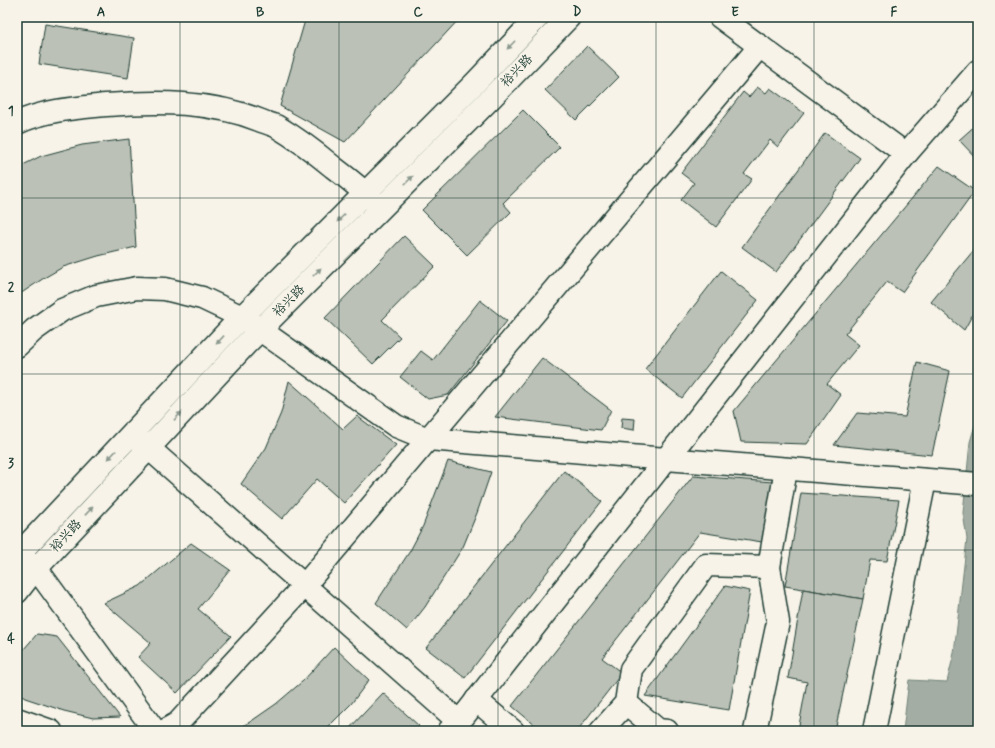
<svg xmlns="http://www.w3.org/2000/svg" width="995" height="748" font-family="Mynerve,'LXGW WenKai TC',sans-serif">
<rect width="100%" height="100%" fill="#f7f3e8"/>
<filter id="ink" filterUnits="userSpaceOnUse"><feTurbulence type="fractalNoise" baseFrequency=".025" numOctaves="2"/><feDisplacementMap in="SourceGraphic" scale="8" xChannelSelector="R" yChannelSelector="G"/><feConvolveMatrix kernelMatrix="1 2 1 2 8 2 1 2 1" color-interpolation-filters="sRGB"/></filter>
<g filter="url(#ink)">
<path fill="#a4ada3" stroke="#6f8077" d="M978,415V731H903L909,680L947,682L954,653L967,539L963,513L970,442Z"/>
<g fill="#bbc1b6" stroke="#1f3d34">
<path d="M306,17H461L345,142L280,106Z"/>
<path d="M45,24L134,38L128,78L39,64Z"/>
<path d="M587,46L619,77L576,120L545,90Z"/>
<path d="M757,87L766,93L770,88L804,113L778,147L770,140L744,174L752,179L716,227L681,200L694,183L681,173L743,92L749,97Z"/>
<path d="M523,110L560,147L503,203L511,212L467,255L422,210Z"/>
<path d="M978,123V160L959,140Z"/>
<path d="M825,133L860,158L776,272L742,247Z"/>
<path d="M129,139L136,247L98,256L63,267L44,278L20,294L17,291V168L41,156L82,145Z"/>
<path d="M939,166L975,191L902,292L887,282L845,334L859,345L827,384L841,395L807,444L741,442L734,411Z"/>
<path d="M404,236L435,266L382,320L400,337L373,364L325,318Z"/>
<path d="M978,245V305L964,330L931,302Z"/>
<path d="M721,271L758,300L682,398L645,369Z"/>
<path d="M480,300L507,321L448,395L428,399L400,377L421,351L433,360Z"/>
<path d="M542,358L611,410L601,430L495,417Z"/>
<path d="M917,362L950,371L932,455L834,445L857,413L905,417Z"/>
<path d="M289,381L343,429L357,416L396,445L344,503L317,479L282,519L241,484L266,448L281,413Z"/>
<path d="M622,418L635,419L634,430L621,428Z"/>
<path d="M448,461L491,472L477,513L463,547L425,607L407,630L376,603L410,551L423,526Z"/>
<path d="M564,471L602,501L465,678L426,648Z"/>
<path d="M693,476L773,482L762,542L700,532L602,658L622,673L577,731H542L512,706Z"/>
<path d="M801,493L899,500L887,561L870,560L863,599L785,586Z"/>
<path d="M191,543L230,570L198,609L231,636L177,693L138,657L151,643L104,603L140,586Z"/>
<path d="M725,586L750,591L729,710L645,696Z"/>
<path d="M803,589L863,599L835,731H798L807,682L788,678Z"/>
<path d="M37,634L57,637L120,717L93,718L64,711L25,698L17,693V657Z"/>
<path d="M334,647L369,680L351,704L324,731H232L250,722L276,704L303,681Z"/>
<path d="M383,693L419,726L415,731H347Z"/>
</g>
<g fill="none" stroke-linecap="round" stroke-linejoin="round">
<defs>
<g id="minor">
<path d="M720,17L906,154"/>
<path d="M17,123C44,110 76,108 106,105C157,101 211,101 259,120C264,122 270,124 276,126C296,138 315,152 333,167C349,179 364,191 379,206"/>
<path d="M17,346L34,330L62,310L96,296L137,288L165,289L202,298L242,317L396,426L428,439L666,459L978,484"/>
<path d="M135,436L458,721"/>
<path d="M22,556L36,568L155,731"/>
<path d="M476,700L513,731"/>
<path d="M626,703L658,730L667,731"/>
<path d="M17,719L51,731"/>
<path d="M164,731L178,723L304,586L760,46"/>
<path d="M449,731L464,716L906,154L978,71"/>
<path d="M601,731L626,703L631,669L706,565L769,567L786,469"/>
<path d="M755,731L778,622L769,567"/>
<path d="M874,731L925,480"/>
</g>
<g id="major">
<path d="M17,556L230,329L475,83L538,17"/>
<path d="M17,592L31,574L246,344L491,98L569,17"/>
</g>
</defs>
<use href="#minor" stroke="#1f3d34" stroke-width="25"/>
<use href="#major" stroke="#1f3d34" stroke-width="25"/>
<use href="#minor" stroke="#f7f3e8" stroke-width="22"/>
<use href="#major" stroke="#f7f3e8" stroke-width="22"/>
</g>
<defs><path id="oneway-solid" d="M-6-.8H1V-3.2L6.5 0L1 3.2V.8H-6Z"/></defs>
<g fill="#8b988e">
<use href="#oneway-solid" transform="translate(511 45) rotate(134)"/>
<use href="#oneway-solid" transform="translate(409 180) rotate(-45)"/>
<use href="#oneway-solid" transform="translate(341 218) rotate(135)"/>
<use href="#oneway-solid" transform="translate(317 272) rotate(-45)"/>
<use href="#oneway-solid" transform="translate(220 340) rotate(133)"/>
<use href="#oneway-solid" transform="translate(178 416) rotate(-47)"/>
<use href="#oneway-solid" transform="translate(112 455) rotate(133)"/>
<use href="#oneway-solid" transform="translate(89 511) rotate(-47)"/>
</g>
</g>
<path fill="none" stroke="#1f3d34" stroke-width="1" stroke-opacity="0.55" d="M180,17V731M339,17V731M498,17V731M656,17V731M814,17V731M17,198H978M17,374H978M17,550H978"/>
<g text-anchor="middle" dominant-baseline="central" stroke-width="4" stroke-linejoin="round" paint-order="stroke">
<g font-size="13" fill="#1f3d34" stroke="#f7f3e8">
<text transform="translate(517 71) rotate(-46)">裕兴路</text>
<text transform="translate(289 301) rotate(-45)">裕兴路</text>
<text transform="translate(66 536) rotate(-47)">裕兴路</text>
</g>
</g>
<rect width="995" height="748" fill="none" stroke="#f7f3e8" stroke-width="44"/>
<rect x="22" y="22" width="951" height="704" fill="none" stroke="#1f3d34" stroke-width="1.5"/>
<g font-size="13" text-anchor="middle" font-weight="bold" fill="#1f3d34">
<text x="101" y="16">A</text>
<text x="260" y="16">B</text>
<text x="418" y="16">C</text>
<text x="577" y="16">D</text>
<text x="735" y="16">E</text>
<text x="894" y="16">F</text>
<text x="11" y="115">1</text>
<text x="11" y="291">2</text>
<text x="11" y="467">3</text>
<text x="11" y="643">4</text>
</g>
</svg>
